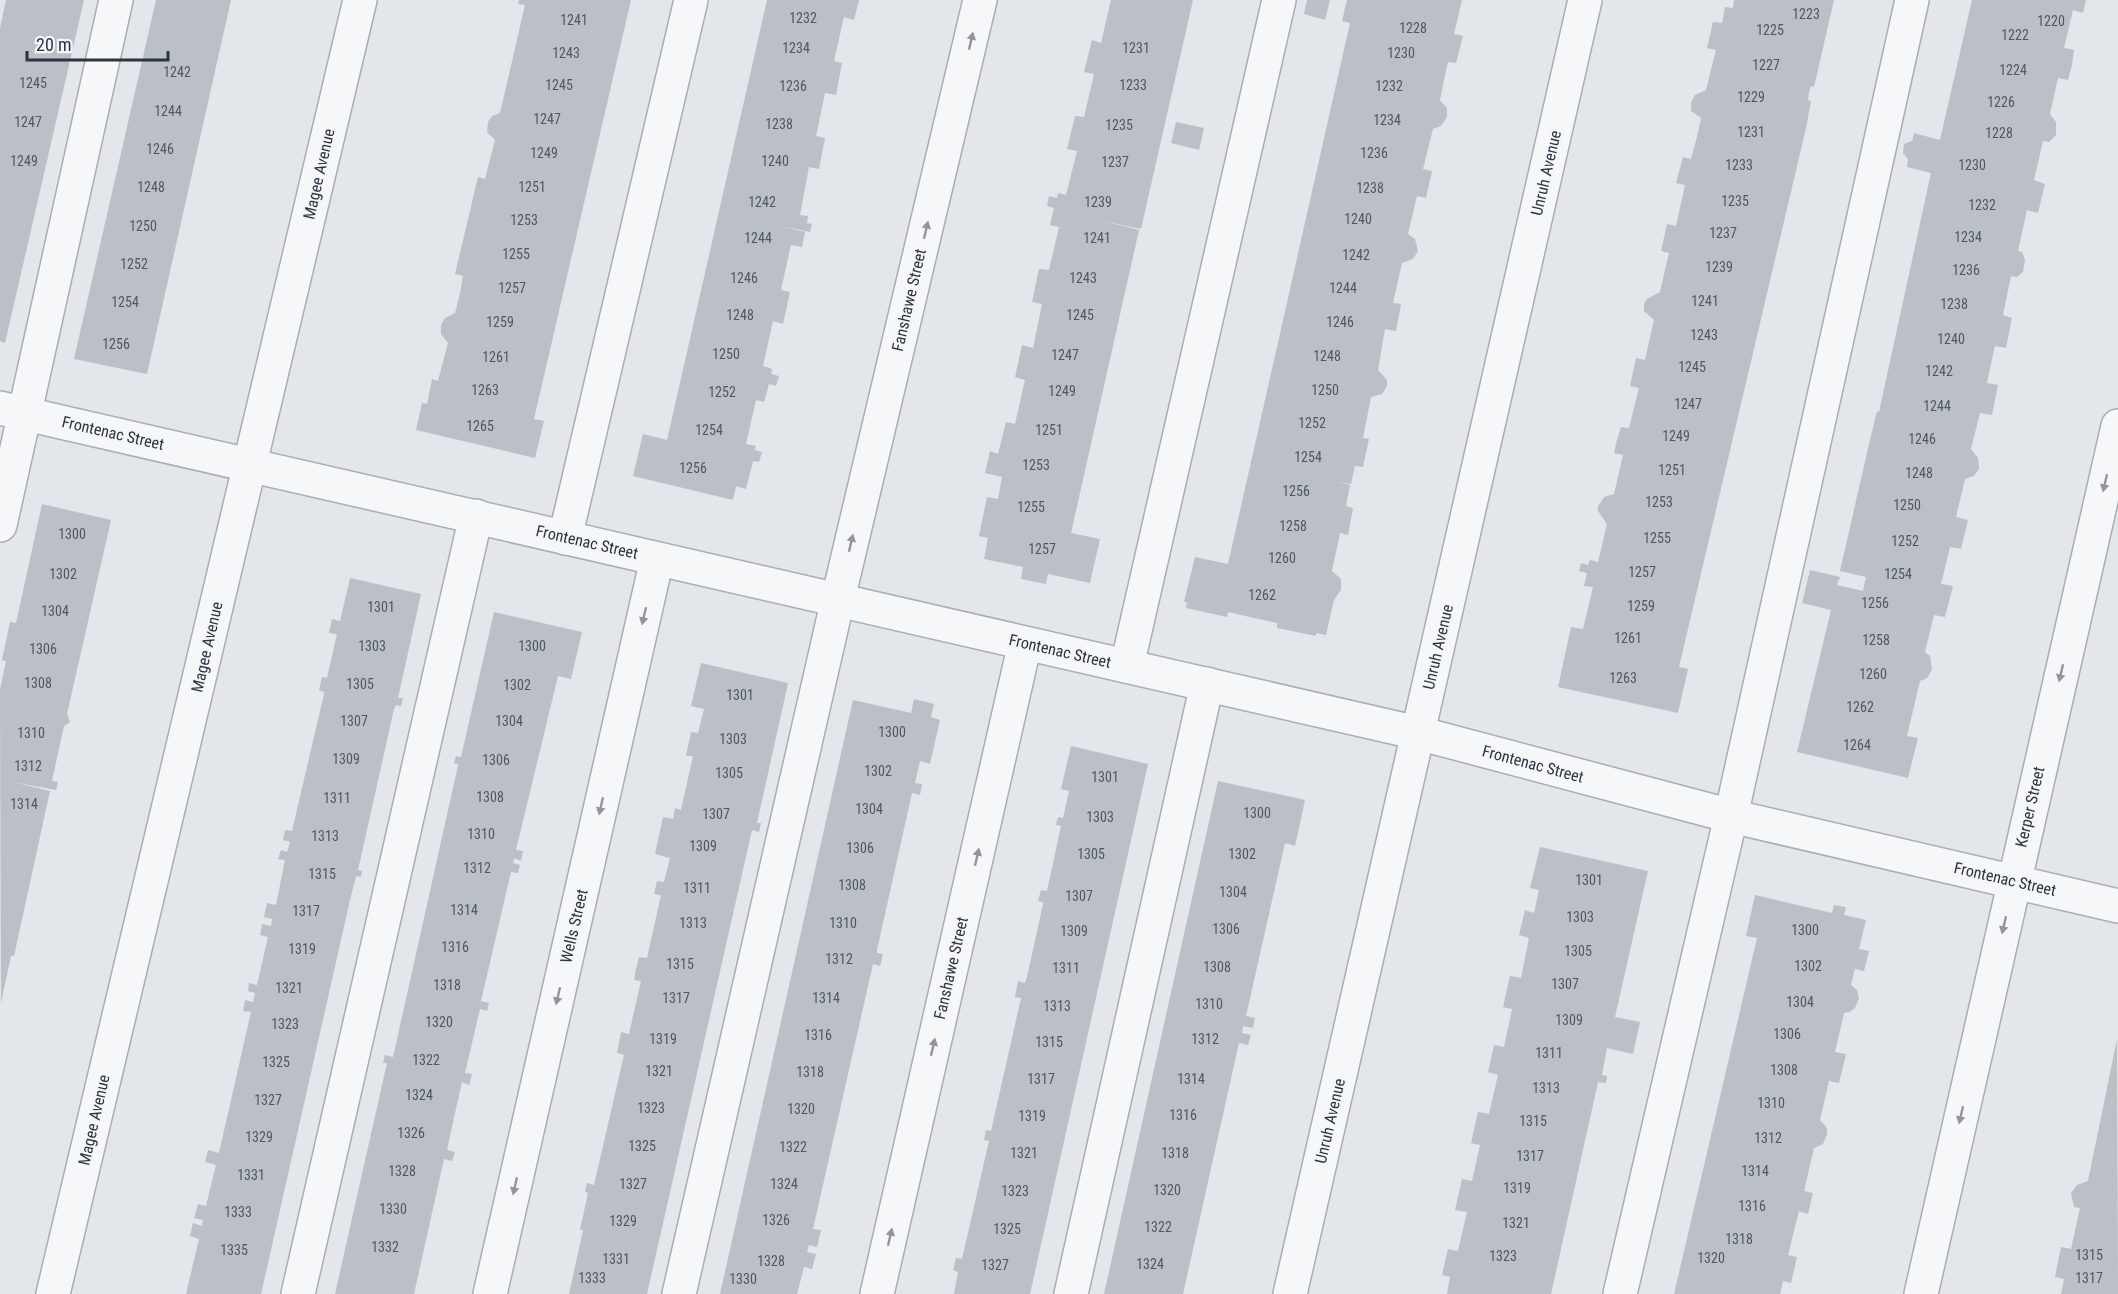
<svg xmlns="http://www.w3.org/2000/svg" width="2118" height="1294" font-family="'Roboto Condensed',sans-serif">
<rect width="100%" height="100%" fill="#e3e6ea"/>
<g fill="#bbbfc6">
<path d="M6,0H84L5,343L0,341V28Z"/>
<path d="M156,0H231L147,374L74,359Z"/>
<path d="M519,0H631L534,419L544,421L535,458L416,430L422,403L427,404L432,379L438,381L448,343L441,334V325L445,318L455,313L460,293L463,276L455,274L478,177L485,179L495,140L487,132L488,122L492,116L500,113L525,5L518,4Z"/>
<path d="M767,0H859L854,20L844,17L834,61L842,63L836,95L825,93L816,136L825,138L819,169L809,167L800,215L808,216L807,223L812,224L810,232L781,226L805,232L802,247L791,245L781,290L790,292L783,324L773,321L763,366L772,369L771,374L779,376L776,386L769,384L764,402L756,400L746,444L756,446L755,450L762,452L759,462L753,461L746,489L736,486L733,500L633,476L643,434L667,440Z"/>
<path d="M1111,0H1193L1141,229L1103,221L1139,230L1071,533L1100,539L1090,583L1048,574L1046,584L1021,579L1023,567L984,559L988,538L979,536L987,497L998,499L1002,477L985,473L990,451L998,454L1006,422L1015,424L1025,380L1015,377L1022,345L1033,348L1042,304L1032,302L1039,269L1049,270L1059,227L1050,225L1054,208L1047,206L1049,196L1057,198L1058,193L1066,195L1077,151L1067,149L1075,116L1084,117L1094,74L1084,72L1092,40L1101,43Z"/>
<path d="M1307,0H1330L1325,20L1304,14Z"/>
<path d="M1347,0H1462L1454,34L1463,36L1456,63L1448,62L1444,80L1440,100L1447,108V117L1441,126L1433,129L1423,169L1432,171L1426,198L1417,196L1408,234L1415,239L1418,251L1413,259L1402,263L1393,303L1401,304L1396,331L1385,329L1378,370L1387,380V386L1382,394L1371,397L1363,438L1369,439L1363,467L1355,466L1351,484L1339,482L1350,485L1346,506L1353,508L1348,535L1340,533L1332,571L1341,579V590L1334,600L1326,635L1316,633V636L1277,628V623L1228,612L1227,617L1186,608L1187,602H1184L1195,557L1228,564L1350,23L1342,21Z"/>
<path d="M1734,0H1834L1814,87L1811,86L1809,92L1808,100L1811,101L1806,128L1679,667L1688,669L1678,713L1558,687L1571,627L1583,629L1593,587L1584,586L1587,573L1579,571L1581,563L1588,565L1590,560L1598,562L1607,524L1598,511V506L1604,497L1614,494L1623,455L1614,453L1617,440L1621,427L1629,428L1639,388L1630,386L1636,358L1645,360L1654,320L1644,311V304L1647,299L1660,292L1669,253L1661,251L1667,224L1676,226L1685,185L1676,183L1683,157L1691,159L1697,137L1701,118L1691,111V103L1695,95L1706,90L1716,50L1707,48L1713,22L1722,23L1725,7L1733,8Z"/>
<path d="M1972,0H2086L2083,13L2073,10L2064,48L2074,50L2072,65L2068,80L2058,78L2050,114L2056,122V135L2049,142L2043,141L2034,180L2045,184L2038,213L2027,210L2018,251L2022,252L2025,260L2023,272L2017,277L2011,276L2003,315L2012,318L2006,348L1995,346L1991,364L1987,383L1998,385L1992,415L1980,413L1971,449L1978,458L1979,469L1974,476L1965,479L1956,517L1968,520L1961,549L1950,547L1941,584L1953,586L1945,617L1934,615L1925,652L1930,656L1932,670L1927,678L1920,681L1907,736L1918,738L1908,778L1797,752L1831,610L1802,603L1810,570L1840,577L1837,585L1863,591L1866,577L1840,571L1869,444L1877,411L1879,412L1931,173L1907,167L1908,159L1903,153L1904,144L1912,141L1914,133L1940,140Z"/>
<path d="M1176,122L1204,128L1199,150L1171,143Z"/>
<path d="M42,504L111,520L67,714L70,722L64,726L52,781L58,782L56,790L13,782L50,791L14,956H11L1,1003L0,690L6,661L2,660L10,622L16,623Z"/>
<path d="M350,578L421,594L398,698H403L401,706L396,705L394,709L358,870L362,871L361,877L356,876L350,900L261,1294H186L199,1239L190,1236L193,1223L202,1226L203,1220L194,1218L198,1204L206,1206L216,1165L205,1162L208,1150L219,1153L251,1012L243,1011L245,1000L253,1002L255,993L248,991L249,983L257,985L268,937L260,935L262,924L271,926L272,919L264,917L267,903L276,905L285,860L278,859L281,850L287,852L290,842L283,840L285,830L292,831L324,694V692L319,690L322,677L327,678L337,634L329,633L332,619L340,621Z"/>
<path d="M494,612L582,632L571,679L558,676L516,850L523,851L521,861L514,858L513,863L520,865L518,873L511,872L481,1001L489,1003L487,1011L480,1009L465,1073L472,1074L469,1085L462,1082L453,1122L447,1150L455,1152L452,1161L444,1159L414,1294H335L387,1063H383L385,1055L393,1057L457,770L458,764L454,763L456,756L461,757Z"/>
<path d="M701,663L788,683L757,823H761L759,832L752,830L647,1294H569L583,1230H580L588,1193L585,1192L587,1183L594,1185L624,1055L617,1053L621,1032L629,1034L641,981L634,980L636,969L639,957L647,958L661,895L654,894L657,881L664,882L670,858L655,854L663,817L673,819L675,808L681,810L693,756H686L691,732L698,733L704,709L691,706Z"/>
<path d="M914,699L934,704L931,717L940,720L930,764L920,761L915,783L922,784L920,795L912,793L877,950V953L883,954L880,966L873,964L813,1229L821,1230L817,1247L809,1245L807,1252L816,1254L812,1269L804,1267L797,1294H720L853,700L911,713Z"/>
<path d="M1071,746L1148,764L1030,1294H954L958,1272L953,1270L956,1258L962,1259L989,1141L984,1140L986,1130L991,1131L1021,998L1015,997L1018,981L1025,983L1027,977L1043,904V902L1038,901L1041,890L1047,891L1061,826L1056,825L1058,817L1063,818L1069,791L1061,789Z"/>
<path d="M1218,781L1305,800L1295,846L1285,843L1246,1016L1255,1018L1253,1028L1243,1026L1242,1033L1251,1035L1248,1045L1239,1043L1183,1294H1104Z"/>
<path d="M1540,847L1648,871L1615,1017L1640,1022L1633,1054L1607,1048L1602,1075L1607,1076L1606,1083L1598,1082L1551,1294H1447L1450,1277L1442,1275L1448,1249L1458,1251L1467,1212L1455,1210L1462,1179L1472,1181L1480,1145L1471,1143L1478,1112L1489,1114L1498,1075L1488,1072L1494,1045L1504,1047L1512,1009L1503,1007L1510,976L1521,978L1529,938L1519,935L1525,910L1534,913L1539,890L1530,888Z"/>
<path d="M1755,895L1832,913L1834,905L1846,907L1844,915L1866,920L1859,949L1869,951L1864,971L1855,969L1851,985L1857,990L1859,998L1855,1008L1850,1012L1844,1013L1835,1052L1846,1054L1839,1083L1829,1081L1820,1120L1827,1128V1134L1823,1144L1814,1148L1804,1191L1813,1193L1808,1214L1799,1211L1788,1255L1797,1257L1791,1283L1783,1281L1780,1294H1674L1757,938L1746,936Z"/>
<path d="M2117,1039L2118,1294H2061L2064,1279L2055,1277L2061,1247L2071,1249L2080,1208L2074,1207L2071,1193L2077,1185L2088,1181Z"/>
</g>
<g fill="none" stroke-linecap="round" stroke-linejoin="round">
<defs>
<g id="minor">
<path d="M0,408L1418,733L1731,816L2118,906"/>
<path d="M0,525L116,0"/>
<path d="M565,538L691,0"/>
<path d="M1127,666L1279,0"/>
<path d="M53,1294L360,0"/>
<path d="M298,1294L476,516"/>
<path d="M490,1294L657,559"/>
<path d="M679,1294L838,599L980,0"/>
<path d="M877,1294L1025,643"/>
<path d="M1071,1294L1207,684"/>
<path d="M1290,1294L1585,0"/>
<path d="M1620,1294L1731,816L1912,0"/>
<path d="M1921,1294L2118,426"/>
</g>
</defs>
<use href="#minor" stroke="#a9adb4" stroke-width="36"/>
<use href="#minor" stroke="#f6f7f9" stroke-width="33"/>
</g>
<defs><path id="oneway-solid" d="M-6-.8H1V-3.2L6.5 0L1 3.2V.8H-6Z" transform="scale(1.5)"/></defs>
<g fill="#92969c">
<use href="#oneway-solid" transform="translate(971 41) rotate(-77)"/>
<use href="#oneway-solid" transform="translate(926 230) rotate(-77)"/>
<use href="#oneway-solid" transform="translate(2105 483) rotate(103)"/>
<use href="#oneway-solid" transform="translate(851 543) rotate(-77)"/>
<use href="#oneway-solid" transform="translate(644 616) rotate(103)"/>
<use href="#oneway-solid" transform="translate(2061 673) rotate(103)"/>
<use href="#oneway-solid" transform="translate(601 806) rotate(103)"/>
<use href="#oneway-solid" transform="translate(977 857) rotate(-77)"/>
<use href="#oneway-solid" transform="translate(2004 925) rotate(103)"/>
<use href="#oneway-solid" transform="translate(558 996) rotate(103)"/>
<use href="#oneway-solid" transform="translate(933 1047) rotate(-77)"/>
<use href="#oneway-solid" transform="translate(1961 1115) rotate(103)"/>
<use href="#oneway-solid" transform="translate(515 1186) rotate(103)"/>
<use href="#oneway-solid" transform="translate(890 1237) rotate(-77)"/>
</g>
<g text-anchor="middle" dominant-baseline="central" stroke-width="4.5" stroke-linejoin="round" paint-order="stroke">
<g font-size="14" fill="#505762">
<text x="1806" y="14">1223</text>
<text x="803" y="18">1232</text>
<text x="574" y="20">1241</text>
<text x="2051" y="21">1220</text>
<text x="1413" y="28">1228</text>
<text x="1770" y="30">1225</text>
<text x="2015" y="35">1222</text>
<text x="796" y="48">1234</text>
<text x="1136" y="48">1231</text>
<text x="566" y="53">1243</text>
<text x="1401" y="53">1230</text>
<text x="1766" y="65">1227</text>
<text x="2013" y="70">1224</text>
<text x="177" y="72">1242</text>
<text x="33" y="83">1245</text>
<text x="559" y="85">1245</text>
<text x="1133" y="85">1233</text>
<text x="793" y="86">1236</text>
<text x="1389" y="86">1232</text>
<text x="1751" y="97">1229</text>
<text x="2001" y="102">1226</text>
<text x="168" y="111">1244</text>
<text x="547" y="119">1247</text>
<text x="1387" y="120">1234</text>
<text x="28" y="122">1247</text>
<text x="779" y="124">1238</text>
<text x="1119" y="125">1235</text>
<text x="1751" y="132">1231</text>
<text x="1999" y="133">1228</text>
<text x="160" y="149">1246</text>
<text x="544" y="153">1249</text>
<text x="1374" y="153">1236</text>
<text x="24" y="161">1249</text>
<text x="775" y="161">1240</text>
<text x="1115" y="162">1237</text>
<text x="1739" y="165">1233</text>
<text x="1972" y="165">1230</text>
<text x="151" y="187">1248</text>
<text x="532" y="187">1251</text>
<text x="1370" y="188">1238</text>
<text x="1735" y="201">1235</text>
<text x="762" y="202">1242</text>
<text x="1098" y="202">1239</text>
<text x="1982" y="205">1232</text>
<text x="1358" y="219">1240</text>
<text x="524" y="220">1253</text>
<text x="143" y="226">1250</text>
<text x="1723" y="233">1237</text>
<text x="1968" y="237">1234</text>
<text x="758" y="238">1244</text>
<text x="1097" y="238">1241</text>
<text x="516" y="254">1255</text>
<text x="1356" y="255">1242</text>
<text x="134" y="264">1252</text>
<text x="1719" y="267">1239</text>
<text x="1966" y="270">1236</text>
<text x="744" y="278">1246</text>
<text x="1083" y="278">1243</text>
<text x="512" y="288">1257</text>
<text x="1343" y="288">1244</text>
<text x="1705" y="301">1241</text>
<text x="125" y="302">1254</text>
<text x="1954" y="304">1238</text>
<text x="740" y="315">1248</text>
<text x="1080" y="315">1245</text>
<text x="500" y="322">1259</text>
<text x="1340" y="322">1246</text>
<text x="1704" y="335">1243</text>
<text x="1951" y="339">1240</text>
<text x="116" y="344">1256</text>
<text x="726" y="354">1250</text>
<text x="1065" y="355">1247</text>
<text x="1327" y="356">1248</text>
<text x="496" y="357">1261</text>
<text x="1692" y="367">1245</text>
<text x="1939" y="371">1242</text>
<text x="485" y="390">1263</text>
<text x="1325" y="390">1250</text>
<text x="1062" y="391">1249</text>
<text x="722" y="392">1252</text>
<text x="1688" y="404">1247</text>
<text x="1937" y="406">1244</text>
<text x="1312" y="423">1252</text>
<text x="480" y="426">1265</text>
<text x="709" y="430">1254</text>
<text x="1049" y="430">1251</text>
<text x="1676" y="436">1249</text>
<text x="1922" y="439">1246</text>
<text x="1308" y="457">1254</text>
<text x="1036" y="465">1253</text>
<text x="693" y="468">1256</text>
<text x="1672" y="470">1251</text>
<text x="1919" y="473">1248</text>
<text x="1296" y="491">1256</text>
<text x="1659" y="502">1253</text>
<text x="1907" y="505">1250</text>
<text x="1031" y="507">1255</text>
<text x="1293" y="526">1258</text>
<text x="72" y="534">1300</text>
<text x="1657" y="538">1255</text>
<text x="1905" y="541">1252</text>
<text x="1042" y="549">1257</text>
<text x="1282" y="558">1260</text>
<text x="1642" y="572">1257</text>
<text x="63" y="574">1302</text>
<text x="1898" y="574">1254</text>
<text x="1262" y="595">1262</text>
<text x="1875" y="603">1256</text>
<text x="1641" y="606">1259</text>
<text x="381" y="607">1301</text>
<text x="55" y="611">1304</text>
<text x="1628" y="638">1261</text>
<text x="1876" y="640">1258</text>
<text x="372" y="646">1303</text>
<text x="532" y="646">1300</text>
<text x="43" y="649">1306</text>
<text x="1873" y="674">1260</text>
<text x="1623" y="678">1263</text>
<text x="38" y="683">1308</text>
<text x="360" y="684">1305</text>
<text x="517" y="685">1302</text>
<text x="740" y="695">1301</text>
<text x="1860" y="707">1262</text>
<text x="354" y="721">1307</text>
<text x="509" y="721">1304</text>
<text x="892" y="732">1300</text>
<text x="31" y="733">1310</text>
<text x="733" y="739">1303</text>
<text x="1857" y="745">1264</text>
<text x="346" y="759">1309</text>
<text x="496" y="760">1306</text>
<text x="28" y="766">1312</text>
<text x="878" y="771">1302</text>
<text x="729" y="773">1305</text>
<text x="1105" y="777">1301</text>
<text x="490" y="797">1308</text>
<text x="337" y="798">1311</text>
<text x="24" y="804">1314</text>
<text x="869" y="809">1304</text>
<text x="1257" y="813">1300</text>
<text x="716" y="814">1307</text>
<text x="1100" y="817">1303</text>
<text x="481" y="834">1310</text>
<text x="325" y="836">1313</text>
<text x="703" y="846">1309</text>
<text x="860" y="848">1306</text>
<text x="1091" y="854">1305</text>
<text x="1242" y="854">1302</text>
<text x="477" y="868">1312</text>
<text x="322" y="874">1315</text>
<text x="1589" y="880">1301</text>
<text x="852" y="885">1308</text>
<text x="697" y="888">1311</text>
<text x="1233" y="892">1304</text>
<text x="1079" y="896">1307</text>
<text x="464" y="910">1314</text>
<text x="306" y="911">1317</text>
<text x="1580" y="917">1303</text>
<text x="693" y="923">1313</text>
<text x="843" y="923">1310</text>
<text x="1226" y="929">1306</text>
<text x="1805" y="930">1300</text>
<text x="1074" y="931">1309</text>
<text x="455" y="947">1316</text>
<text x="302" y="949">1319</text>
<text x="1578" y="951">1305</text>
<text x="839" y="959">1312</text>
<text x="680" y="964">1315</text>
<text x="1808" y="966">1302</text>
<text x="1217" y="967">1308</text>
<text x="1066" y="968">1311</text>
<text x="1565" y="984">1307</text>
<text x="447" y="985">1318</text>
<text x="289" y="988">1321</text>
<text x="676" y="998">1317</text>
<text x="826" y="998">1314</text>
<text x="1800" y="1002">1304</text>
<text x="1209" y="1004">1310</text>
<text x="1057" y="1006">1313</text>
<text x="1569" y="1020">1309</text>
<text x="439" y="1022">1320</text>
<text x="285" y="1024">1323</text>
<text x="1787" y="1034">1306</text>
<text x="818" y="1035">1316</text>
<text x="663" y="1039">1319</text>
<text x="1205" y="1039">1312</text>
<text x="1049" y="1042">1315</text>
<text x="1549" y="1053">1311</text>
<text x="426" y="1060">1322</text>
<text x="276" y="1062">1325</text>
<text x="1784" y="1070">1308</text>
<text x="659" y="1071">1321</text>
<text x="810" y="1072">1318</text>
<text x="1041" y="1079">1317</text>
<text x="1191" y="1079">1314</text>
<text x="1546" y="1088">1313</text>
<text x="419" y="1095">1324</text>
<text x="268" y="1100">1327</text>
<text x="1771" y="1103">1310</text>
<text x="651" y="1108">1323</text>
<text x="801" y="1109">1320</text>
<text x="1183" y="1115">1316</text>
<text x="1032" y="1116">1319</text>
<text x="1533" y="1121">1315</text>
<text x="411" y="1133">1326</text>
<text x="259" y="1137">1329</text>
<text x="1768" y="1138">1312</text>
<text x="642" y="1146">1325</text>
<text x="793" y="1147">1322</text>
<text x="1024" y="1153">1321</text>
<text x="1175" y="1153">1318</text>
<text x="1530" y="1156">1317</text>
<text x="402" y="1171">1328</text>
<text x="1755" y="1171">1314</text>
<text x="251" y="1175">1331</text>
<text x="633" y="1184">1327</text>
<text x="784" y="1184">1324</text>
<text x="1517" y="1188">1319</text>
<text x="1167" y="1190">1320</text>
<text x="1015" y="1191">1323</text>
<text x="1752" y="1206">1316</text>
<text x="393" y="1209">1330</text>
<text x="238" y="1212">1333</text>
<text x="776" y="1220">1326</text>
<text x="623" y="1221">1329</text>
<text x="1516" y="1223">1321</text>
<text x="1158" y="1227">1322</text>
<text x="1007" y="1229">1325</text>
<text x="1739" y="1239">1318</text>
<text x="385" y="1247">1332</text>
<text x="234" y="1250">1335</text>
<text x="2089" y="1255">1315</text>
<text x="1503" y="1256">1323</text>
<text x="1711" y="1258">1320</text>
<text x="616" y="1259">1331</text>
<text x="771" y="1261">1328</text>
<text x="1150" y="1264">1324</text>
<text x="995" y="1265">1327</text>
<text x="592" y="1278">1333</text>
<text x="2089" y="1278">1317</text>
<text x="743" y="1279">1330</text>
</g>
<g font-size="16" fill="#2d3440" stroke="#f3f5f7">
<text transform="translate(1546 173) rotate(-77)">Unruh Avenue</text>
<text transform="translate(319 174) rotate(-77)">Magee Avenue</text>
<text transform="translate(909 300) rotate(-77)">Fanshawe Street</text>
<text transform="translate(113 433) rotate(13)">Frontenac Street</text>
<text transform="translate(587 542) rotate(13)">Frontenac Street</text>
<text transform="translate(207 647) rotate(-77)">Magee Avenue</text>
<text transform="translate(1438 647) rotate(-77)">Unruh Avenue</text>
<text transform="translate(1060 651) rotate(13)">Frontenac Street</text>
<text transform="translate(1533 764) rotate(15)">Frontenac Street</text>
<text transform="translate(2030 807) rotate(-77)">Kerper Street</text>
<text transform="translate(2005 879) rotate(13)">Frontenac Street</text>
<text transform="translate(574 926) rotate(-77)">Wells Street</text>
<text transform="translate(951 968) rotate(-77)">Fanshawe Street</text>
<text transform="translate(94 1120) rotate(-77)">Magee Avenue</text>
<text transform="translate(1330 1121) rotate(-77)">Unruh Avenue</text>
</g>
</g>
<path d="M27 51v9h141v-9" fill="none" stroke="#2d3440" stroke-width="3"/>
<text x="36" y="51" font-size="18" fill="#2d3440" stroke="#f3f5f7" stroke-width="4.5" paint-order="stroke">20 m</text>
</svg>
